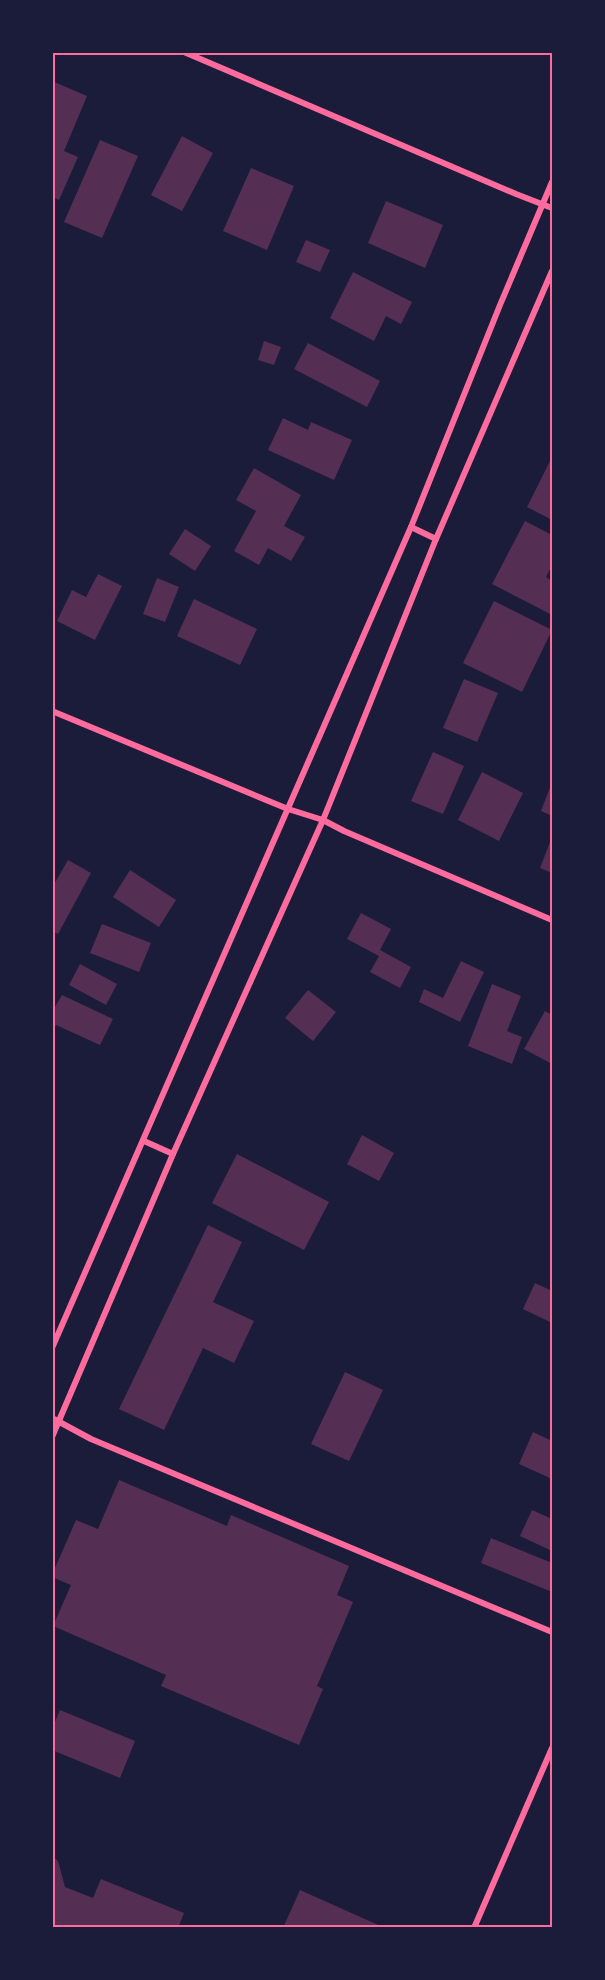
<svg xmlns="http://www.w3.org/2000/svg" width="605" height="1980" font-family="'Source Sans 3',sans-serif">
<rect width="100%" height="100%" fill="#1b1b3a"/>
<g fill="#542f53">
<path d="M52,81L87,96L64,151L78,157L59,200L52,197Z"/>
<path d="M182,136L213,153L182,211L151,195Z"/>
<path d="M100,140L138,156L102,238L64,222Z"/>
<path d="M251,168L294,186L267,250L223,231Z"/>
<path d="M386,201L443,225L425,268L368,243Z"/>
<path d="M306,240L330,250L320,272L296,262Z"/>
<path d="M353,272L412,302L401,324L386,316L374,341L330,318Z"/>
<path d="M264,341L281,347L274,365L258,360Z"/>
<path d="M308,343L380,381L367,407L294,369Z"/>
<path d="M283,418L308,430L311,422L352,440L334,480L268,450Z"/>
<path d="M552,457V520L527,507Z"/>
<path d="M254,468L301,495L284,526L305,537L291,561L268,548L259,565L234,551L256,511L236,500Z"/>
<path d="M525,521L552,535V565L546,577L552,581V615L492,584Z"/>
<path d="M185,529L211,546L195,571L169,554Z"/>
<path d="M98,574L122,586L95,640L57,621L72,590L86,597Z"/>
<path d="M157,578L179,587L165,622L143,614Z"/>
<path d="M194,599L257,629L240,665L177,636Z"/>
<path d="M494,601L552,630L522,692L463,663Z"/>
<path d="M464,679L498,693L477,742L443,728Z"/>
<path d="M433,752L464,766L443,814L411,801Z"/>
<path d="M482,772L523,793L499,841L458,820Z"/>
<path d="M552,782V816L541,811Z"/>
<path d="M552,837V873L540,868Z"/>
<path d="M68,860L91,873L58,934L52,931V888Z"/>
<path d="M130,870L176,900L159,927L113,897Z"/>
<path d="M361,913L391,929L380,950L411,967L400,988L370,972L379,956L347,939Z"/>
<path d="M102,924L151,943L139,972L90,953Z"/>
<path d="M461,961L484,972L460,1022L419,1002L424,989L443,998Z"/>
<path d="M80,964L117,984L106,1005L69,985Z"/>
<path d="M492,984L521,996L507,1031L522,1037L512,1064L468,1046Z"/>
<path d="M308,990L336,1012L313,1041L285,1018Z"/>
<path d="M62,995L113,1019L100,1045L56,1025L52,1033V1012Z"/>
<path d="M545,1011L552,1015V1064L524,1049Z"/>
<path d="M362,1135L394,1153L379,1181L347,1164Z"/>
<path d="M237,1154L329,1202L304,1250L212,1203Z"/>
<path d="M208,1225L242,1242L213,1302L254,1321L234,1363L203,1348L164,1430L119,1409Z"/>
<path d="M535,1283L552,1291V1323L523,1309Z"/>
<path d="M345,1372L383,1390L349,1461L311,1444Z"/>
<path d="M533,1432L552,1441V1479L519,1464Z"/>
<path d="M119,1480L227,1526L231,1515L349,1566L337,1595L353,1602L317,1686L323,1689L299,1745L161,1686L166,1675L53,1626L71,1585L52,1577V1575L76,1520L98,1529Z"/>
<path d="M532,1510L552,1519V1551L520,1536Z"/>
<path d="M491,1538L552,1563V1592L481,1563Z"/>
<path d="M60,1710L135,1741L120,1778L52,1750V1729Z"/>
<path d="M52,1856L58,1861L65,1887L93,1898L101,1879L184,1913L178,1928H52Z"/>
<path d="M300,1890L385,1928H283Z"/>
</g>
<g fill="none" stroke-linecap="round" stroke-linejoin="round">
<g stroke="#ff6b9d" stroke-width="6">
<path d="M184,52L516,194L552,208"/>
<path d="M411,527L436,539"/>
<path d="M52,711L288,809L323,820L344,831L552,920"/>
<path d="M144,1141L173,1154"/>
<path d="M52,1348L411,527L500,305L552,182"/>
<path d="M52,1418L91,1439L552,1632"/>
<path d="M52,1437L173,1154L323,820L436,539L552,271"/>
<path d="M474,1928L552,1748"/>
</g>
</g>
<rect width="605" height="1980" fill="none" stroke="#1b1b3a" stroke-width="108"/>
<rect x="54" y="54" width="497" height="1872" fill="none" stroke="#ff6b9d" stroke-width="2"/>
</svg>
